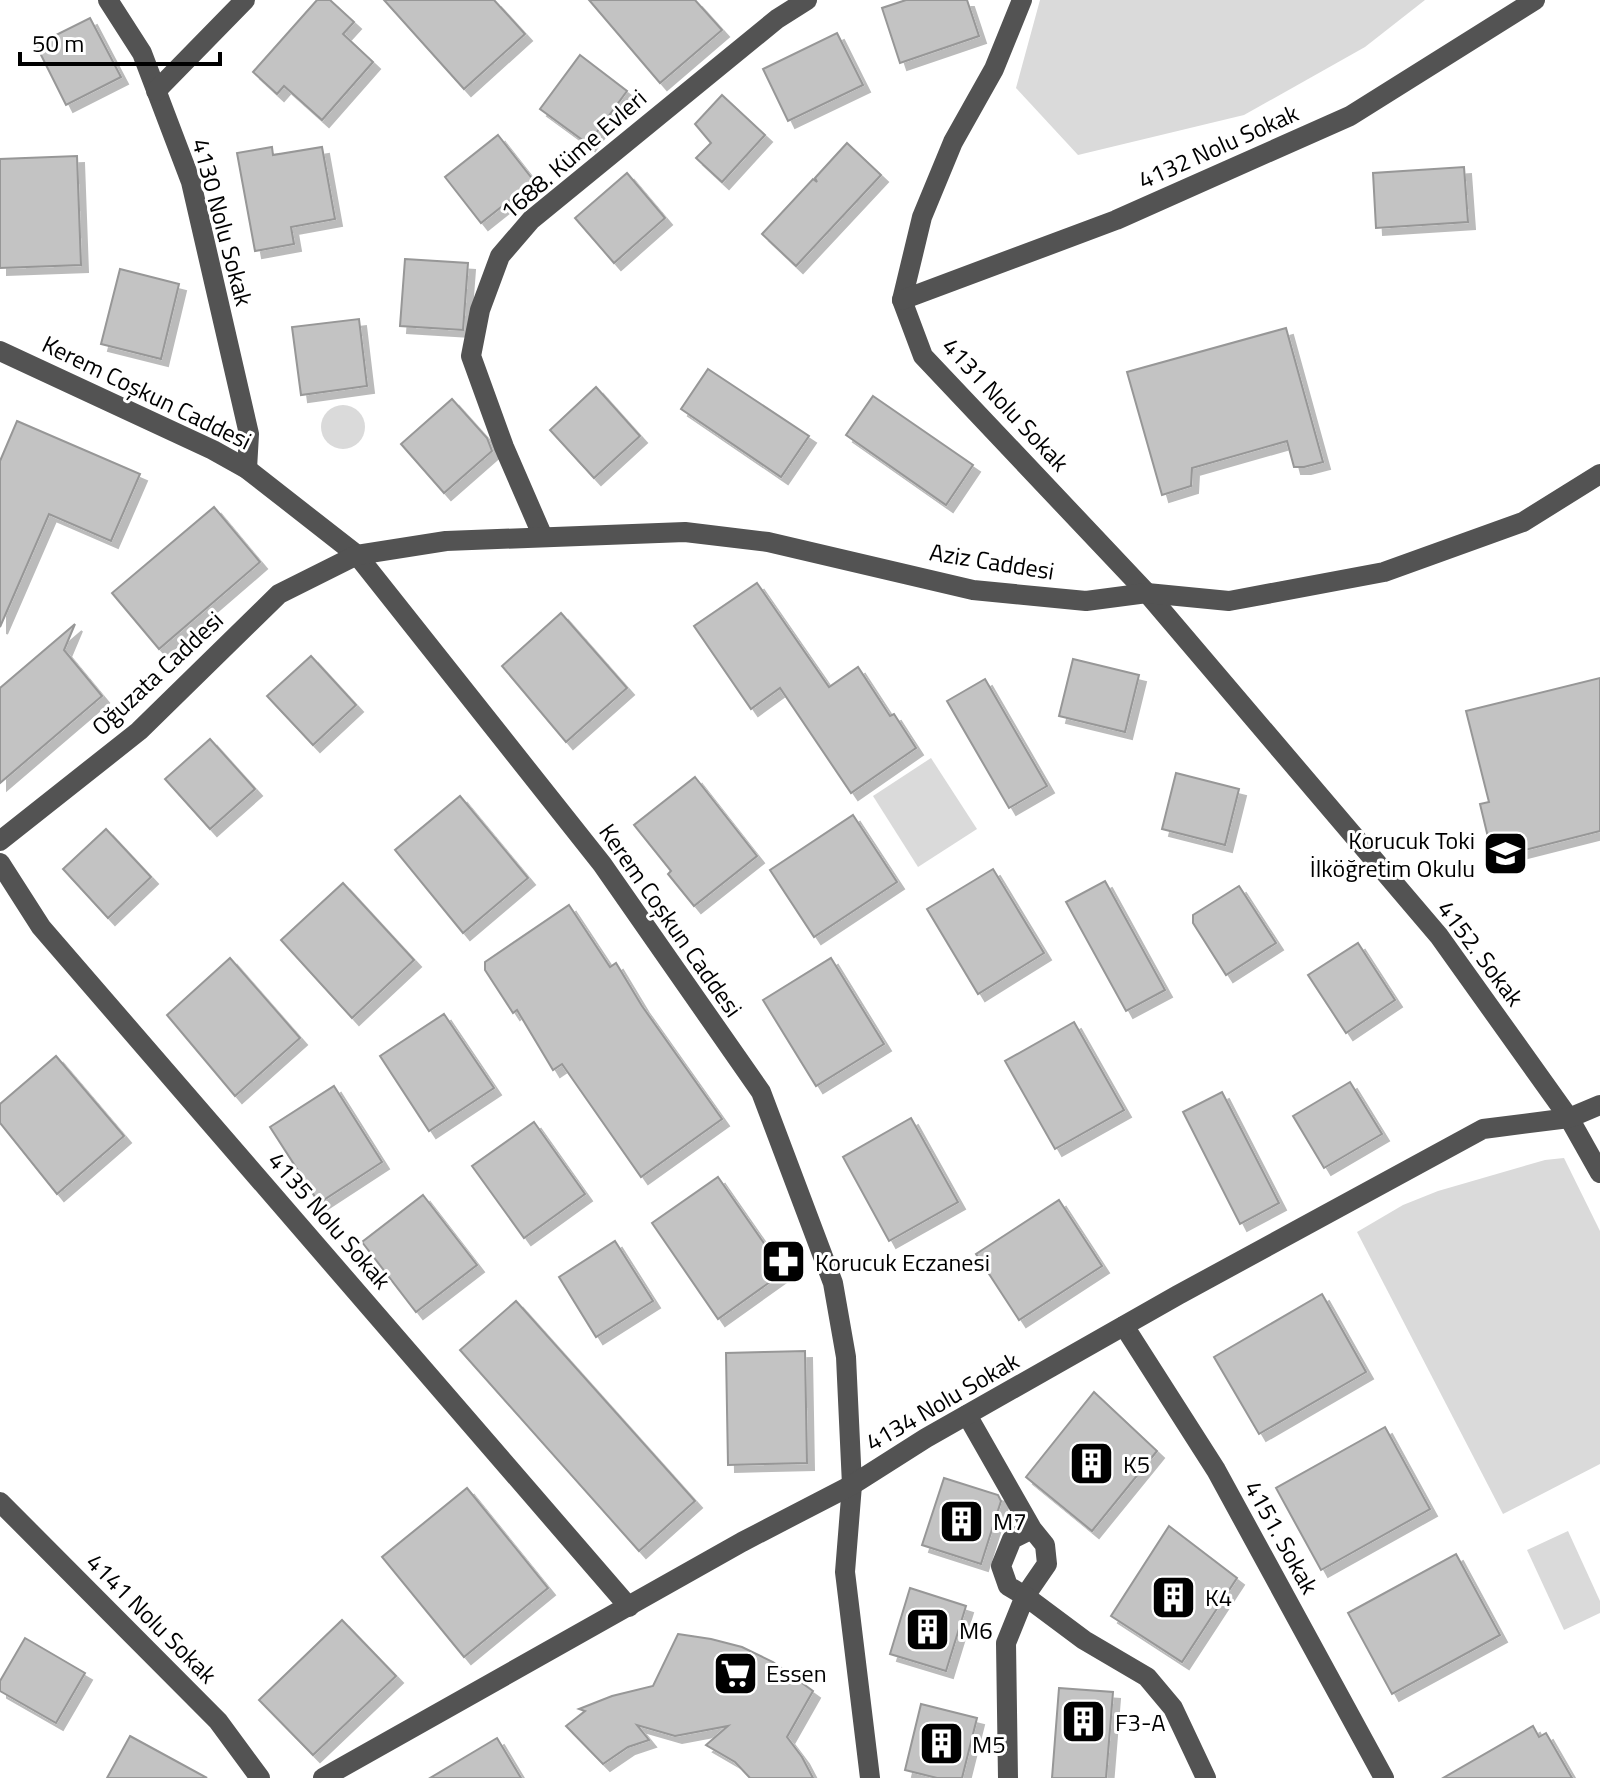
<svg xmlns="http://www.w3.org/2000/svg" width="1600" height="1778" font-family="'Titillium Web',sans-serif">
<defs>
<filter id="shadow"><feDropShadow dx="7" dy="7" stdDeviation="0" flood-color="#0004"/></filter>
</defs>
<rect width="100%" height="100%" fill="#fff"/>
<g fill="#dadada">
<path d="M1040,0H1425L1365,47L1244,115L1078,155L1016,88Z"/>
<circle cx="343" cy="427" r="22"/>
<path d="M931,758L977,829L918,867L873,796Z"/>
<path d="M1564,1158L1600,1231V1464L1503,1514L1357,1232L1403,1205L1438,1191L1545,1160Z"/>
<path d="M1568,1531L1600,1601V1613L1564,1630L1527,1550Z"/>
</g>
<g fill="#c3c3c3" stroke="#979797" stroke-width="2" filter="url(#shadow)">
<path d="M317,0H330L354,22L343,34L373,62L322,120L284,86L277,94L253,72Z"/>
<path d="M384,0H494L525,34L464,89Z"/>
<path d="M589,0H695L722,30L660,83Z"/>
<path d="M906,0H967L979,36L900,63L882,8Z"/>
<path d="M90,18L121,77L66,105L36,45Z"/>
<path d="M837,33L863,85L788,121L763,69Z"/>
<path d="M580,55L627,91L588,144L540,109Z"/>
<path d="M722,95L765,135L722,182L696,158L711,143L695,124Z"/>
<path d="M498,135L534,181L481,223L445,177Z"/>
<path d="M847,143L881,175L796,266L762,234L813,179L817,182L815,178Z"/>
<path d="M272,147L273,155L322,147L335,219L291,227L294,244L255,251L237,153Z"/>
<path d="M77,156L81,265L0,268V159Z"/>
<path d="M1464,167L1468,222L1376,228L1373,173Z"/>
<path d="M627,173L665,218L614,263L575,218Z"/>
<path d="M405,259L468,263L463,330L400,326Z"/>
<path d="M120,269L179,284L161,359L101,344Z"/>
<path d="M359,319L367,386L301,395L292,327Z"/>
<path d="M1286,328L1323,462L1304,467H1294L1287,441L1192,468L1191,486L1162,495L1127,372Z"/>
<path d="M708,369L809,436L781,477L681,409Z"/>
<path d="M596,387L640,436L594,478L550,430Z"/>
<path d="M873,396L973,465L946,505L846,435Z"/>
<path d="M452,399L487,438L492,451L444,493L401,444Z"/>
<path d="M17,421L140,474L111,541L49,514L0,627V461Z"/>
<path d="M214,507L260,562L159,649L112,593Z"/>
<path d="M757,583L829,687L858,667L890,716L894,714L916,748L851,793L780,688L751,709L694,626Z"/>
<path d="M561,613L627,688L566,742L502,666Z"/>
<path d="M75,624L64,650L102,696L0,783V688Z"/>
<path d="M311,656L356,705L313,745L267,696Z"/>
<path d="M1073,659L1139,675L1125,732L1059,716Z"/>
<path d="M1600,678V831L1493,858L1480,804L1489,802L1466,711Z"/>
<path d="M985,679L1047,786L1009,808L947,701Z"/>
<path d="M210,739L255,789L210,829L165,779Z"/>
<path d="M1176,773L1239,789L1225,845L1162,829Z"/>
<path d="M695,777L757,856L694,906L668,874L671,871L634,825Z"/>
<path d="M460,796L528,878L463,933L395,850Z"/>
<path d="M853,815L897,882L814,937L770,870Z"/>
<path d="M106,829L151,877L108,918L63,869Z"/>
<path d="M993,869L1044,953L978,994L927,909Z"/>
<path d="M1105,881L1165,990L1126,1011L1066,902Z"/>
<path d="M343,883L414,960L352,1018L281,940Z"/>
<path d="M1239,886L1276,943L1226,975L1193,923V915Z"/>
<path d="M569,905L610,967L616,963L642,1006L722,1119L641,1177L562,1064L553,1070L517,1010L513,1013L485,970V962Z"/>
<path d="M1358,943L1395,1000L1346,1033L1308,975Z"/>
<path d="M230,958L300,1038L235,1096L167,1015Z"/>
<path d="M831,958L884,1044L816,1086L763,1000Z"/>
<path d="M444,1014L494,1088L429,1131L380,1056Z"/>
<path d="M1074,1022L1124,1110L1055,1149L1005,1061Z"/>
<path d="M56,1056L124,1136L57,1194L0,1123V1104Z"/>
<path d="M1350,1082L1382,1134L1324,1168L1293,1116Z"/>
<path d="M334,1086L382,1162L319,1203L270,1127Z"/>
<path d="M1222,1092L1279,1203L1240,1224L1183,1112Z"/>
<path d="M911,1118L958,1202L889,1241L843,1157Z"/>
<path d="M534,1122L585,1194L524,1238L472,1166Z"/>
<path d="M718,1177L784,1272L718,1319L652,1223Z"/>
<path d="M423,1195L477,1265L416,1312L362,1242Z"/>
<path d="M1059,1200L1102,1266L1019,1320L976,1254Z"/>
<path d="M615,1241L653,1301L596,1337L559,1277Z"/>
<path d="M1322,1294L1366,1372L1259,1434L1214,1357Z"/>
<path d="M516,1301L695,1501L639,1551L460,1350Z"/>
<path d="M805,1351L807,1463L728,1465L726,1353Z"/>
<path d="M1094,1392L1157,1451L1092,1531L1026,1477Z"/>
<path d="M1385,1427L1430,1509L1321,1570L1276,1488Z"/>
<path d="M944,1478L998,1495L1001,1501L981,1564L922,1545Z"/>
<path d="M467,1488L548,1588L464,1657L382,1557Z"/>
<path d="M1169,1526L1237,1578L1182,1662L1111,1616Z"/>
<path d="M1456,1554L1500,1635L1392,1694L1348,1613Z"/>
<path d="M910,1588L966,1606L946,1671L890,1654Z"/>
<path d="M342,1620L396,1676L313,1755L259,1700Z"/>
<path d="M678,1634L711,1639L742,1647L773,1662L813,1691L787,1737L802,1757L813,1778H750L735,1762L706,1745L728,1726L675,1736L637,1725L649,1740L628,1747L603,1764L566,1726L585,1711L579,1709L612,1696L653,1686Z"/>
<path d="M25,1638L85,1673L56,1723L0,1691V1681Z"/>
<path d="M1059,1688L1113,1692L1106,1778H1052Z"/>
<path d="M921,1704L977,1718L962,1778H937L905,1770Z"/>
<path d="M1533,1726L1539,1737L1546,1733L1572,1778H1443Z"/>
<path d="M130,1736L207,1778H107Z"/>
<path d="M497,1738L521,1778H430Z"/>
</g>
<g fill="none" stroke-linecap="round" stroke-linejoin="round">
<g stroke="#535353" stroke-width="20">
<path d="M108,0L142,53L191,182L249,434L247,469"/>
<path d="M1022,0L994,69L953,142L922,217L902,300L923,356L1147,593L1439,936L1569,1118L1600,1173"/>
<path d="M156,91L245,0"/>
<path d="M902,300L1116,220L1350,116L1535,0"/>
<path d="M0,351L213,450L247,469L357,555L602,864L761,1092L833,1283L846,1357L852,1485L845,1572L870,1778"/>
<path d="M543,537L504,447L471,356L480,310L500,256L531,220L777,19L807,0"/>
<path d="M0,841L139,731L279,594L357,555L446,541L685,532L768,542L973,590L1086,601L1147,593L1229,601L1384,572L1523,522L1600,474"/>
<path d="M0,863L41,927L629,1607"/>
<path d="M1124,1326L1216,1470L1384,1778"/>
<path d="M967,1415L1032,1529L1045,1545L1047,1564L1025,1596L1008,1586L1001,1566L1012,1539L1032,1529"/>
<path d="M0,1502L218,1721L260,1778"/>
<path d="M323,1778L742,1542L852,1485L926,1438L1178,1295L1483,1129L1569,1118L1600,1105"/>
<path d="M1008,1778L1006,1643L1025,1596L1084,1640L1147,1677L1173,1708L1206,1778"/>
</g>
</g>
<defs>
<symbol id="school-square" viewBox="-11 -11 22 22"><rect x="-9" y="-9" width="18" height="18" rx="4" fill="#000" stroke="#fff"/><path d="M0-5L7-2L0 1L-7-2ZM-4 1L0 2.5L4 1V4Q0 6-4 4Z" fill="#fff"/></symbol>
<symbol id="pharmacy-square" viewBox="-11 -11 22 22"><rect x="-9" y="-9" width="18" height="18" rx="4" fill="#000" stroke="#fff"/><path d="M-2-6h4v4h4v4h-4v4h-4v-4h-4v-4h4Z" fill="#fff"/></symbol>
<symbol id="building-square" viewBox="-11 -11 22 22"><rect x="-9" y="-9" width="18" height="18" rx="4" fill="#000" stroke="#fff"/><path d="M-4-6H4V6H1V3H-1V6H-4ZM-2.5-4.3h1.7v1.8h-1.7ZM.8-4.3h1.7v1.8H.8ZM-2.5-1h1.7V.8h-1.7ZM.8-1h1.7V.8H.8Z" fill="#fff"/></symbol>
<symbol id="supermarket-square" viewBox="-11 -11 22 22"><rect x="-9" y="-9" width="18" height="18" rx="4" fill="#000" stroke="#fff"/><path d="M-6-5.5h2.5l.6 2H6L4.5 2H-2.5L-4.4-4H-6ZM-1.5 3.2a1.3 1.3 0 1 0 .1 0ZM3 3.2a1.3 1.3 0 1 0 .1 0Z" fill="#fff"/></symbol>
</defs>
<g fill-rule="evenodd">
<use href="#school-square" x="1480" y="828" width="51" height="51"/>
<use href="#pharmacy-square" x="758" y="1236" width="51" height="51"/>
<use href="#building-square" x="1066" y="1438" width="51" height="51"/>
<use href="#building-square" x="936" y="1496" width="51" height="51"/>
<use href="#building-square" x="1148" y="1572" width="51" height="51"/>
<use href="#building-square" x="902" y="1604" width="51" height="51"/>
<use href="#supermarket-square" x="710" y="1648" width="51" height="51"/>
<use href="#building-square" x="1058" y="1696" width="51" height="51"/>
<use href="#building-square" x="916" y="1718" width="51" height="51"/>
</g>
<g text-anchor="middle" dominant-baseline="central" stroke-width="6" stroke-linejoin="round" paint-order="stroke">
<g font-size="24" fill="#000" stroke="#fff">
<text transform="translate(1218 146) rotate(-24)">4132 Nolu Sokak</text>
<text transform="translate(573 154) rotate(-41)">1688. Küme Evleri</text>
<text transform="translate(223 222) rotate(75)">4130 Nolu Sokak</text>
<text transform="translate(147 392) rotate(26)">Kerem Coşkun Caddesi</text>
<text transform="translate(1006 404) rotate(47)">4131 Nolu Sokak</text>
<text transform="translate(992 561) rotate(9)">Aziz Caddesi</text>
<text transform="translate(157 673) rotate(-43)">Oğuzata Caddesi</text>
<text transform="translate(671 920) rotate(55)">Kerem Coşkun Caddesi</text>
<text transform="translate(1481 953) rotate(53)">4152. Sokak</text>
<text transform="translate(330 1220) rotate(49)">4135 Nolu Sokak</text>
<text transform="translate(942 1401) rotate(-30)">4134 Nolu Sokak</text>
<text transform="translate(1282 1537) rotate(61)">4151. Sokak</text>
<text transform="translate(152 1618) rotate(45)">4141 Nolu Sokak</text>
</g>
<g font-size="24" fill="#000" stroke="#fff" text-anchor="start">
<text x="1475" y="840" text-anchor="end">Korucuk Toki<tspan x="1475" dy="28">İlköğretim Okulu</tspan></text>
<text x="815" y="1262">Korucuk Eczanesi</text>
<text x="1123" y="1464">K5</text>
<text x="993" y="1521">M7</text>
<text x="1205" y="1597">K4</text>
<text x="959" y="1630">M6</text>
<text x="766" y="1673">Essen</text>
<text x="1115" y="1722">F3-A</text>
<text x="972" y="1744">M5</text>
</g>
</g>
<path d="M20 52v12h200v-12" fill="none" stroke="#000000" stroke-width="4"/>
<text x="32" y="52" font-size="24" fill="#000000" stroke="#ffffff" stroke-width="6" paint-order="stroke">50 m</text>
</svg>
